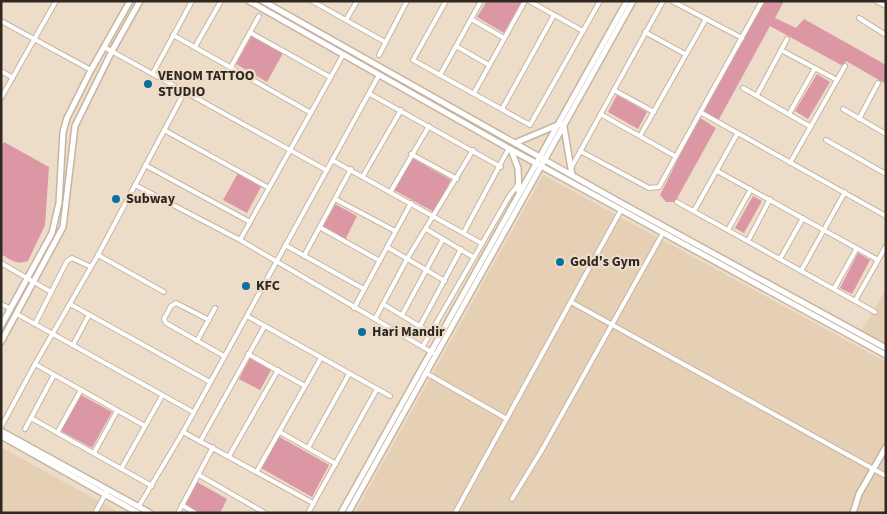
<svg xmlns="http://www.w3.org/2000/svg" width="887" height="514" font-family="'Source Sans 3',sans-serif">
<rect width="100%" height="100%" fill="#eddcc8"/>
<g fill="#e5cfb5">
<path d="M543,175L886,362V513H355Z"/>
<path d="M886,289V344L862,330Z"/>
<path d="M1,447L120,513H1Z"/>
</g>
<g fill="#dc97a4">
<path d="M487,1H522L504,33L477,17Z"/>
<path d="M764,1H784L775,18L796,28L804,19L886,65V84L846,61L843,66L770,26L718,121L701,112Z"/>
<path d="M252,35L283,53L267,82L236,64Z"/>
<path d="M817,74L830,82L808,119L795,111Z"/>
<path d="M617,95L647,112L638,129L608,112Z"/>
<path d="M699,117L716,128L675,202H666L660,195Z"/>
<path d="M4,142L49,167L45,225L28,261C16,265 11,260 1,254V147Z"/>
<path d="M412,158L451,180L434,212L394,190Z"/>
<path d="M238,173L262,185L247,213L223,200Z"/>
<path d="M753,196L762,201L744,233L735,228Z"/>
<path d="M335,204L357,216L345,240L322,227Z"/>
<path d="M858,253L870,260L852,294L840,288Z"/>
<path d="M250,358L271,370L260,390L239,379Z"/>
<path d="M81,395L112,412L92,448L61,431Z"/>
<path d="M278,436L329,465L312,497L261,468Z"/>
<path d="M197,482L227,499L220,513H199L184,505Z"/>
</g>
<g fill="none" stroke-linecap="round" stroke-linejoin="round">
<defs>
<g id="street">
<path d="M312,1L385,42"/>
<path d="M446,1L413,60L530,125L600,1"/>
<path d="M529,1L583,31"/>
<path d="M672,1L742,38"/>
<path d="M876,1L886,6"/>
<path d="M859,18L886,35"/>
<path d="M471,19L504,38"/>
<path d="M346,20L357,1"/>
<path d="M1,21L91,70"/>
<path d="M645,32L685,54"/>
<path d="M251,33L330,77"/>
<path d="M173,35L311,113"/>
<path d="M456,46L489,65"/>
<path d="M104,47L326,170"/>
<path d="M195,47L221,1"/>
<path d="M781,50L837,80"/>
<path d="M379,55L407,1"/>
<path d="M231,67L259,16"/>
<path d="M1,71L13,78"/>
<path d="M153,73L192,1"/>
<path d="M440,75L481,1"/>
<path d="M743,88L811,127"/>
<path d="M614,90L654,112"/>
<path d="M474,93L525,1"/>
<path d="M370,94L501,167"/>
<path d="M757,95L787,39"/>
<path d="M1,98L56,1"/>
<path d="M502,109L554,15"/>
<path d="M843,109L886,134"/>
<path d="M700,112L886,216"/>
<path d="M789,114L815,68"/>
<path d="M602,115L675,156"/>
<path d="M859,119L878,83"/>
<path d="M164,130L269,188"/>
<path d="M640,136L706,19"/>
<path d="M826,140L886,174"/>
<path d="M580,151L649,188L659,187L762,1"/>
<path d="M411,154L457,179"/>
<path d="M332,160L481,243"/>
<path d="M790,163L845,66"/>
<path d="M145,165L250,222"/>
<path d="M571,168L663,1"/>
<path d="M717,171L878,260"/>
<path d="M363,176L401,110"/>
<path d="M135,185L240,240L433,353"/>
<path d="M391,191L429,126"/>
<path d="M337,200L395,231"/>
<path d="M677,202L875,312"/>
<path d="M694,211L737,134"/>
<path d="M321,228L380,261"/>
<path d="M426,229L473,257"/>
<path d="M728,230L751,189"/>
<path d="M464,232L509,148"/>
<path d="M240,240L343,55"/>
<path d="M748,241L770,199"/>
<path d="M285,245L364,289"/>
<path d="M387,247L445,281"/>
<path d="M98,255L164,292"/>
<path d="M304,256L351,169"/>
<path d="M780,259L803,218"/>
<path d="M1,263L51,292"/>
<path d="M801,271L845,192"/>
<path d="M834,289L857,248"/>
<path d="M855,301L886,246"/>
<path d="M571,302L886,476"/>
<path d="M1,304L11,309"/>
<path d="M70,304L210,382"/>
<path d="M383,304L431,333"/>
<path d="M354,308L411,203"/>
<path d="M17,314L193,412"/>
<path d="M402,315L443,239"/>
<path d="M247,316L390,396"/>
<path d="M375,319L407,259L473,150"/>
<path d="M209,320L176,303L171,306L164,319L166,323L224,356"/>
<path d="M35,324L67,261L72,258L91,267"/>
<path d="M420,326L461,249"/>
<path d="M197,341L215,308"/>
<path d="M73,345L89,315"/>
<path d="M423,346L510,195L518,185"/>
<path d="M248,354L305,386"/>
<path d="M35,364L145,426"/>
<path d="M426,373L507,419"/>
<path d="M31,418L152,486"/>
<path d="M1,427L35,364L98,255L185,91"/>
<path d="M25,429L54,375"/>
<path d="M183,432L313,503"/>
<path d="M280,432L336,464"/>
<path d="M57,433L81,390"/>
<path d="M201,440L264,327"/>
<path d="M308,448L349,374"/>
<path d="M94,453L117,411"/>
<path d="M229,456L278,370"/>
<path d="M121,469L162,396"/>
<path d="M257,471L321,358"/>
<path d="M199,475L265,513"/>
<path d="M512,499L542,450L663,233"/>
<path d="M182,505L195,513"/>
<path d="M139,506L183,432L379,75"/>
<path d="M95,513L106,493"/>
<path d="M178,513L213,447"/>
<path d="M308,513L377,389"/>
<path d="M455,513L621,210"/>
</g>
<g id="secondary">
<path d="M249,1L510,149L886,355"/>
<path d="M263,1L621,203L886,348"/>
<path d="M564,127L572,175"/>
<path d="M515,143L560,124"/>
<path d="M511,150L518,168L519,192"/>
<path d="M1,326L52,233L59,203L63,132L67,118L91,70L130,1"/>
<path d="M1,342L63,227L75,126L112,51L140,1"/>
<path d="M1,431L150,513"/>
<path d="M1,436L138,513"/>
<path d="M341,513L627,1"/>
<path d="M348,513L633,1"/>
<path d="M853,513L859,494L886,447"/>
</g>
</defs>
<use href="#street" stroke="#c5b5a1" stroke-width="6"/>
<use href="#secondary" stroke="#c5b5a1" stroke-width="8"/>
<use href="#street" stroke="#fff" stroke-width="4"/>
<use href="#secondary" stroke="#fff" stroke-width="5"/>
</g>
<g fill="#09709d" stroke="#eddcc8" stroke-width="2">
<circle cx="148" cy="84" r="5"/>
<circle cx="116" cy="199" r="5"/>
<circle cx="560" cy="262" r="5"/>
<circle cx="246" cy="286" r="5"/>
<circle cx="362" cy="332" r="5"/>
</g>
<g text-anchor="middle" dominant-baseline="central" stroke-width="4.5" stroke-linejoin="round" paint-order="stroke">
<g font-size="14" font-weight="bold" fill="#2f2821" stroke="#eddcc8" text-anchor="start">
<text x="158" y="76">VENOM TATTOO<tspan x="158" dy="16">STUDIO</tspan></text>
<text x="126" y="199">Subway</text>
<text x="570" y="262">Gold's Gym</text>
<text x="256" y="286">KFC</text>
<text x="372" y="332">Hari Mandir</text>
</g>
</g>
<rect width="887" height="514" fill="none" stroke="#2f2821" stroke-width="5"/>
</svg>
